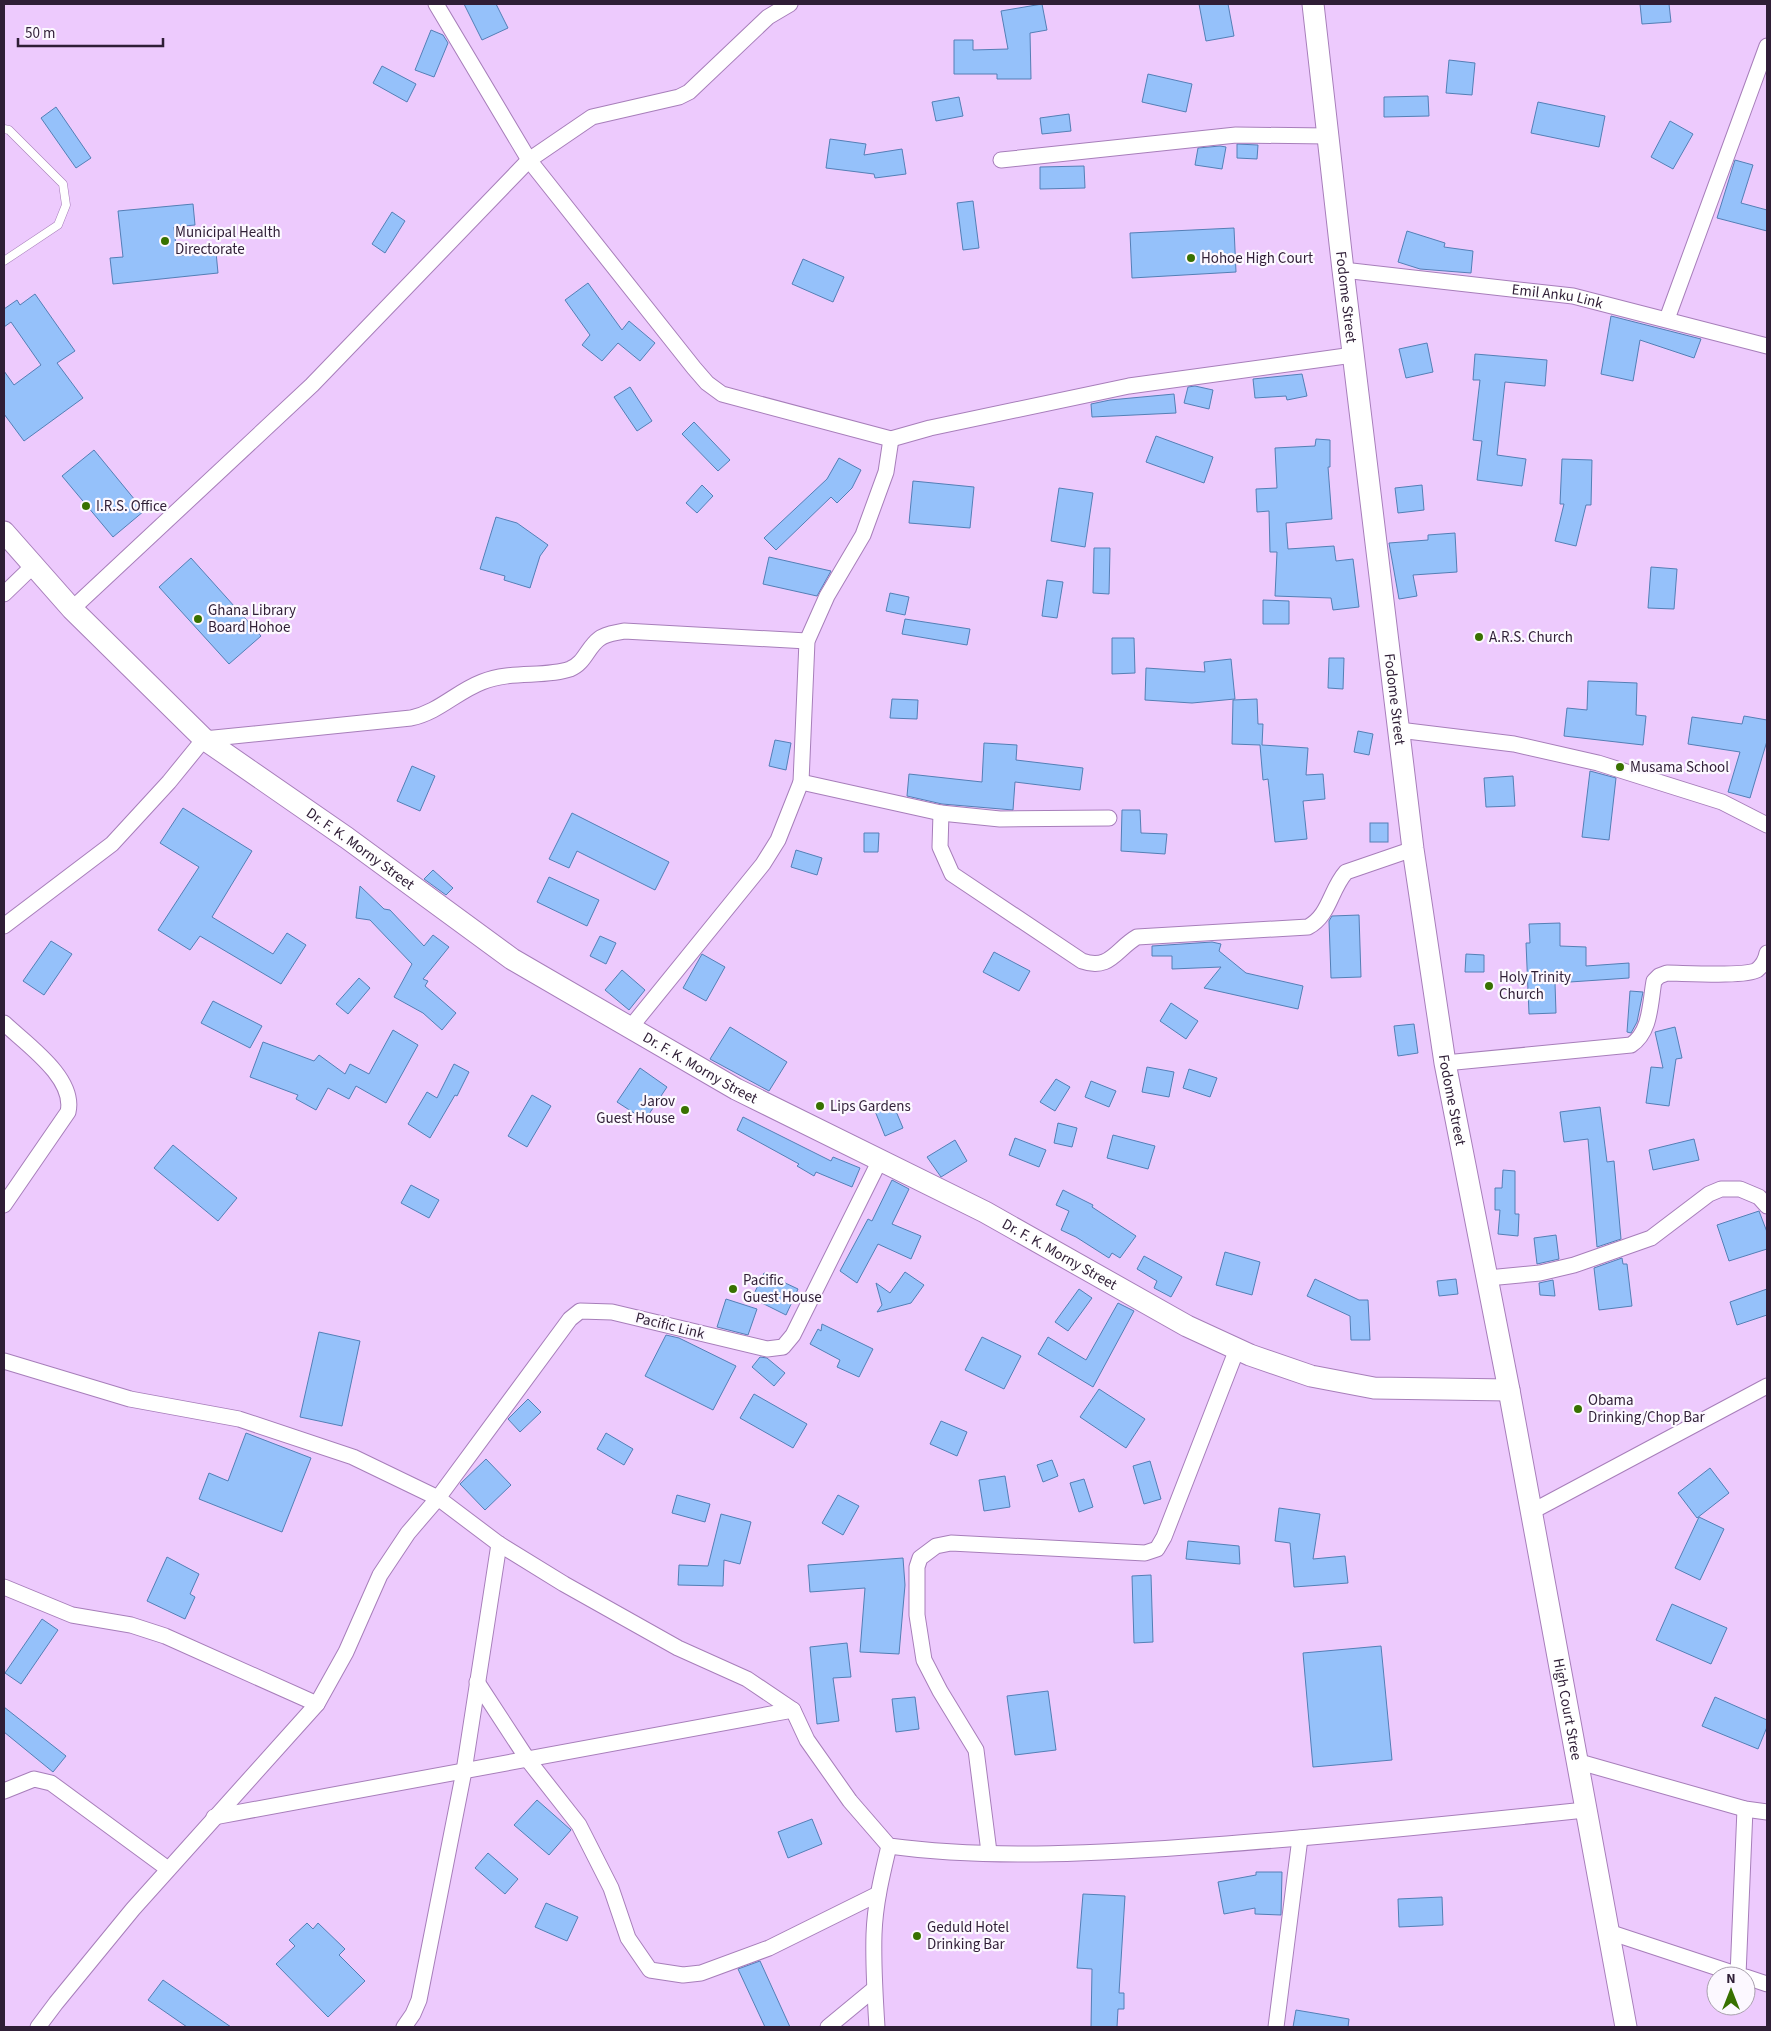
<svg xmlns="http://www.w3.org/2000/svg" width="1771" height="2031" font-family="'Source Sans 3',sans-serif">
<rect width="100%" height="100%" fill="#edcafd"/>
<g fill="#95c1fa" stroke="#547fb6">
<path d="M464,4H496L508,28L482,40Z"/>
<path d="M1042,4L1047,30L1030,33L1031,79H997V74H954V40H973V50L1008,49L1001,11Z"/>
<path d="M1199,4H1228L1234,36L1206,41Z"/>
<path d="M1640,4H1669L1671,22L1642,24Z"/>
<path d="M431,30L443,35L448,43L434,77L415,70Z"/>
<path d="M1449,60L1475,63L1472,95L1446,93Z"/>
<path d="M382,66L416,84L407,102L373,83Z"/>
<path d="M1148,74L1192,84L1186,112L1142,102Z"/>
<path d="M1428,96L1429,116L1384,117V97Z"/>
<path d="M959,97L963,116L936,121L932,102Z"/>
<path d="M1538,102L1605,116L1599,147L1531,133Z"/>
<path d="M56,107L91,158L76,168L41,118Z"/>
<path d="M1069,114L1071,131L1042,134L1040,118Z"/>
<path d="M1670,121L1693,134L1673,169L1651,157Z"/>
<path d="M830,139L866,144L864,155L902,149L906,174L875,178L874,174L826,168Z"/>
<path d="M1237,144L1258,145L1257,159L1237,158Z"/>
<path d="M1220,146L1226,147L1222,169L1195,165L1198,148Z"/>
<path d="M1735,160L1753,165L1741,203L1767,210V231L1717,218Z"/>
<path d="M1084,166L1085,188L1040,189V167Z"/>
<path d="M973,201L979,248L963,250L957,203Z"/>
<path d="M193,204L195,225L174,227L177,256L216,252L218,273L113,284L110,258L123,257L118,211Z"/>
<path d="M392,212L405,221L385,253L372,244Z"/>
<path d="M1234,228L1236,272L1132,278L1130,233Z"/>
<path d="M1407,231L1445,243L1444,247L1473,251L1471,273L1420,269L1398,262Z"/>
<path d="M803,259L844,277L833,302L792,284Z"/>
<path d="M588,283L622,330L629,321L655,343L640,361L618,343L602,361L582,345L590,335L565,300Z"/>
<path d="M35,294L75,351L57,363L83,398L24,441L4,414V371L14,385L41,365L11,322L4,327V309L17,300L20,305Z"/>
<path d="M1611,316L1701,339L1694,358L1640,340L1633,381L1601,374Z"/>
<path d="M1427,343L1433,372L1406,378L1399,349Z"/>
<path d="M1475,354L1547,360L1545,386L1505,382L1497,455L1526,459L1522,486L1477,480L1482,441L1473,440L1480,380H1473Z"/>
<path d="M1302,374L1307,396L1287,400L1286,396L1255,398L1253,379Z"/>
<path d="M1195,386L1213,390L1209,409L1184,403L1188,387Z"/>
<path d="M630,387L652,421L637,431L614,397Z"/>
<path d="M1174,394L1176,413L1092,417L1091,404L1110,400Z"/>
<path d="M694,422L730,460L718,471L682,434Z"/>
<path d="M1156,436L1213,457L1204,483L1146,462Z"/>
<path d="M1316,439L1330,440V467H1328L1332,519L1286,523L1288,549L1334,546L1336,561L1353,559L1359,607L1333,610L1331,598L1275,596L1277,552H1270L1269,511L1257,512L1256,489L1277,488L1275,448L1315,446Z"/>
<path d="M94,450L144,511L113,537L62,476Z"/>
<path d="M839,458L861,470L852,488L837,503L831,497L776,550L764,538L827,479Z"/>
<path d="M1562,459L1592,460L1591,505H1586L1576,546L1555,541L1564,504H1560Z"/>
<path d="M913,481L974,487L970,528L909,523Z"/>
<path d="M702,485L713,496L697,513L686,503Z"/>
<path d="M1422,485L1424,510L1398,513L1395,488Z"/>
<path d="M1059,488L1093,493L1085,547L1051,541Z"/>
<path d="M496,517L517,523L548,545L540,556L530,588L504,580L505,576L480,569Z"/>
<path d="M1455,533L1457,572L1413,575L1417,596L1399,599L1389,543L1428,540V535Z"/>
<path d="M1094,548H1110L1109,594L1093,593Z"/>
<path d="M769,557L831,571L817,596L763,584Z"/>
<path d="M191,558L261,636L229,664L159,587Z"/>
<path d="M1651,567L1677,569L1674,609L1648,608Z"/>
<path d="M1047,580L1063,582L1057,618L1042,616Z"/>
<path d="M890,593L909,597L905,615L886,611Z"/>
<path d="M1263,600L1289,601V624H1263Z"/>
<path d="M905,619L970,629L967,645L902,634Z"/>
<path d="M1112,638H1134L1135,673L1112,674Z"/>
<path d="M1329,658H1344L1343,689L1328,688Z"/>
<path d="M1231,659L1235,699L1192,703L1145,700L1146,668L1205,672L1204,662Z"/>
<path d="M1588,681L1637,683L1636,715L1646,716L1643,745L1564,736L1567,708L1587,710Z"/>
<path d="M892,699L918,700L917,719L890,718Z"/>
<path d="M1257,699L1258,724H1263L1262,745L1308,748L1306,775L1323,774L1325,799L1303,801L1307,839L1275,842L1268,779L1263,780L1260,745L1232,744L1233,700Z"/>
<path d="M1744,716L1767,720V741L1750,798L1728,792L1740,752L1688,744L1692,717L1742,724Z"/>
<path d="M1358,731L1373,734L1369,755L1354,752Z"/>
<path d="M775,740L791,743L786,770L769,766Z"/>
<path d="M984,743L1017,745L1016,760L1083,768L1080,790L1015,782L1013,810L942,804L907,796L909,774L982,782Z"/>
<path d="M412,766L435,776L420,811L397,801Z"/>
<path d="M1590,771L1616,778L1609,840L1582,837Z"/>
<path d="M1513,776L1515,806L1486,807L1484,778Z"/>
<path d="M183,808L252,851L212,917L273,954L287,933L306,945L281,984L200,936L190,950L158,930L199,867L160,843Z"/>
<path d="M1122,810H1140L1141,833L1167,834L1165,854L1121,851Z"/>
<path d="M572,813L669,862L655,890L577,851L569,868L549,859Z"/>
<rect x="1370" y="823" width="18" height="19"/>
<path d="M864,833H879L878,852H864Z"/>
<path d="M796,850L822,858L817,875L791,867Z"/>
<path d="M433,870L453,888L446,895L424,879Z"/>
<path d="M549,877L599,900L587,926L537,902Z"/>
<path d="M360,886L384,909L390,910L424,946L433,935L449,947L423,979L428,981L425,986L456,1013L442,1030L423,1013L394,997L412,964L370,920L356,918Z"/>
<path d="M1359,915L1361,977L1331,978L1329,921L1332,916Z"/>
<path d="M1560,923V946L1586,947V966L1629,963V978L1555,983L1556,1013L1529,1014L1526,943H1530L1529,924Z"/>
<path d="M600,936L616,943L606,964L590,956Z"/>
<path d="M51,941L72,954L44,995L23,981Z"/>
<path d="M1212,942L1221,944L1219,951L1246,973L1303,986L1298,1009L1204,988L1221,967L1172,969V956H1152V946Z"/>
<path d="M994,952L1030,971L1019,991L983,972Z"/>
<path d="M702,954L725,967L706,1001L683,988Z"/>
<path d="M1466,954L1484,955V972H1465Z"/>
<path d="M622,970L645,990L629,1010L605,990Z"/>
<path d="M359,978L370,988L348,1014L336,1004Z"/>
<path d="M1630,991L1643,992L1637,1022L1631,1033L1627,1032Z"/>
<path d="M213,1001L262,1026L250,1048L201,1023Z"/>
<path d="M1171,1003L1198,1021L1186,1039L1160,1021Z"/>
<path d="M1414,1024L1418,1053L1398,1056L1394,1026Z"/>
<path d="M730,1027L787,1062L769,1091L710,1059Z"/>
<path d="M1675,1027L1682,1058L1676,1059L1669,1106L1646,1103L1651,1067L1663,1068L1655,1032Z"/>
<path d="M393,1030L418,1045L386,1103L356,1086L349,1099L328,1088L316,1110L296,1099L298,1095L250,1077L263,1042L314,1061L319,1055L345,1074L350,1064L369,1074Z"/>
<path d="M454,1064L469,1072L457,1096L455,1095L430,1138L408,1124L427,1092L437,1098Z"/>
<path d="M1147,1067L1174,1072L1169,1097L1142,1092Z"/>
<path d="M640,1068L667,1087L645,1120L617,1102Z"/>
<path d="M1189,1069L1217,1078L1210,1097L1183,1088Z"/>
<path d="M1056,1079L1070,1087L1055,1111L1040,1102Z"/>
<path d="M1091,1081L1116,1091L1109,1107L1085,1097Z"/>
<path d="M532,1095L551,1106L527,1147L508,1136Z"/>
<path d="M893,1104L903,1128L885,1136L875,1111Z"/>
<path d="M1600,1107L1607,1162L1614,1161L1621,1239L1597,1247L1588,1139L1564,1142L1560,1112Z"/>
<path d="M743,1117L831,1161L833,1157L860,1168L852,1187L816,1172L814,1176L797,1166L799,1164L737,1130Z"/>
<path d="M1058,1123L1077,1128L1072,1147L1054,1143Z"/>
<path d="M1113,1135L1155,1146L1148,1169L1107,1158Z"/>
<path d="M1015,1138L1046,1150L1039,1167L1009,1155Z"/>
<path d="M1694,1139L1699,1160L1653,1170L1649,1150Z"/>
<path d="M955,1140L967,1161L941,1177L927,1157Z"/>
<path d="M173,1145L237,1198L218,1221L154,1168Z"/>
<path d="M1503,1170L1515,1171V1214H1519L1518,1236L1498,1234L1500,1210H1495V1188H1502Z"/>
<path d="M892,1180L909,1189L892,1224L921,1236L911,1259L878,1244L857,1283L840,1271L868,1219L872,1221Z"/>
<path d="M411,1185L439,1200L429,1218L401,1203Z"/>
<path d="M1063,1190L1093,1205L1092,1207L1136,1236L1120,1258L1112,1253L1109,1258L1076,1237L1061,1230L1069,1211L1056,1205Z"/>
<path d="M1759,1211L1767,1232V1249L1729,1261L1717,1225Z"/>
<path d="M1556,1235L1559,1259L1537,1264L1534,1238Z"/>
<path d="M1225,1252L1260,1262L1252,1295L1216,1285Z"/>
<path d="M1144,1256L1182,1277L1171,1297L1154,1288L1157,1281L1137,1269Z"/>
<path d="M1622,1258L1623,1264H1627L1632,1306L1599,1310L1594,1268Z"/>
<path d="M905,1272L924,1285L911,1303L877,1312L882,1305L876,1283L890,1293Z"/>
<path d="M764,1273L798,1289L786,1315L752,1298Z"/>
<path d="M1315,1279L1359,1300H1368L1370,1340H1351L1350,1316L1307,1296Z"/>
<path d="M1456,1279L1458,1294L1439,1296L1437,1281Z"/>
<path d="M1553,1280L1555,1296L1540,1295L1539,1283Z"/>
<path d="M1079,1289L1092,1298L1068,1331L1055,1322Z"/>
<path d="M1767,1289V1315L1737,1325L1730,1302Z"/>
<path d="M726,1299L757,1309L748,1335L717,1327Z"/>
<path d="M1118,1303L1134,1311L1093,1387L1038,1354L1048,1337L1086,1360Z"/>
<path d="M822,1324L873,1349L859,1377L837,1367L840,1360L810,1344L818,1329L821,1331Z"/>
<path d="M319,1332L360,1341L342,1426L300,1417Z"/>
<path d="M666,1335L679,1338L736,1366L713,1410L645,1376Z"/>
<path d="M982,1337L1021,1356L1004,1389L965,1370Z"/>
<path d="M760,1357L767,1358L785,1373L774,1386L752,1367Z"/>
<path d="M1099,1389L1145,1419L1126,1448L1080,1417Z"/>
<path d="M754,1394L807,1424L793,1448L740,1418Z"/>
<path d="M528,1399L541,1412L520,1432L508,1419Z"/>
<path d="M941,1421L967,1432L957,1456L930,1444Z"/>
<path d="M246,1433L311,1458L282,1532L199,1499L209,1473L228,1481Z"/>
<path d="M606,1433L633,1449L624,1465L597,1449Z"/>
<path d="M486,1459L511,1485L485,1510L460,1484Z"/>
<path d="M1052,1460L1058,1476L1043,1482L1037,1465Z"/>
<path d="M1150,1461L1161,1499L1144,1504L1133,1466Z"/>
<path d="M1710,1468L1729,1493L1697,1518L1678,1493Z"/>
<path d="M1005,1476L1010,1507L984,1511L979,1480Z"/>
<path d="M1084,1479L1093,1507L1079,1512L1070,1483Z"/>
<path d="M677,1495L710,1504L705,1522L672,1513Z"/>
<path d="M838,1495L859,1506L843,1535L822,1523Z"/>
<path d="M1279,1508L1320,1514L1313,1559L1345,1556L1348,1583L1294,1587L1290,1543L1275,1541Z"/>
<path d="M721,1514L751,1522L740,1564L724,1560L723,1586L678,1585L679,1565L708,1566Z"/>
<path d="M1699,1517L1724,1529L1700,1580L1675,1568Z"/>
<path d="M1188,1541L1239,1546L1240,1564L1186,1559Z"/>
<path d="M167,1557L199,1574L190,1594L195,1597L185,1619L147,1601Z"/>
<path d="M903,1558L905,1585L899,1654L860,1652L865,1588L810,1592L808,1565Z"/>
<path d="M1151,1575L1153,1642L1134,1643L1132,1576Z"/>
<path d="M1672,1604L1727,1628L1711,1664L1656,1640Z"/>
<path d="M42,1619L58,1630L21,1684L5,1673Z"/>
<path d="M847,1643L851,1677L833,1678L839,1721L817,1724L810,1647Z"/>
<path d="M1381,1646L1392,1760L1313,1767L1303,1653Z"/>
<path d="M1048,1691L1056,1750L1015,1755L1007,1696Z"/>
<path d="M915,1697L919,1729L896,1732L892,1699Z"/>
<path d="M1715,1697L1767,1720V1727L1758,1749L1702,1726Z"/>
<path d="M4,1707L66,1756L53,1772L4,1732Z"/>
<path d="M537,1800L571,1830L549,1855L514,1825Z"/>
<path d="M812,1819L822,1844L788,1858L778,1832Z"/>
<path d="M488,1853L518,1879L505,1894L475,1868Z"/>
<path d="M1256,1872H1282L1281,1915L1255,1914V1908L1224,1914L1218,1882L1256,1875Z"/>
<path d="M1083,1894L1125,1896L1119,1993H1124V2009H1118L1117,2027H1091L1092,1969L1077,1968Z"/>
<path d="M1442,1897L1443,1925L1399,1927L1398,1899Z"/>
<path d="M546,1903L578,1917L567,1941L535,1927Z"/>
<path d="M307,1923L313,1929L318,1923L345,1949L339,1955L365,1981L328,2017L276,1964L295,1946L289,1940Z"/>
<path d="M760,1961L790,2027H765L738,1969Z"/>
<path d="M163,1980L231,2027H187L148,2000Z"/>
<path d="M1296,2010L1349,2019L1348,2027H1293Z"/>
</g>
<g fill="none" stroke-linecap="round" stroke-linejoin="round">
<defs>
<path id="lane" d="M4,129L9,130L63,184L66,205L58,225L4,261"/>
<g id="street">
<path d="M436,4L529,160L694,368L707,383L722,394L891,439L930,428L1129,386L1353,355"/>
<path d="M1001,160L1236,135L1328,136"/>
<path id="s1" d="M1343,270L1573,296L1767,346"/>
<path d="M1667,319L1767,46"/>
<path d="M4,594L33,566"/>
<path d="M72,609L312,385L529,160L592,117L679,97L689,92L768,17L790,4"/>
<path d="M1399,730L1514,744L1598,763L1722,802L1767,825"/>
<path d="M801,782L941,813L1000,819L1109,818"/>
<path d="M941,813L940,847L952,874L1082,961C1110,971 1116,949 1137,937L1308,927C1330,915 1330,890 1346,872L1413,849"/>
<path d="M4,926L112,844L169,782L204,739L411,718C439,712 456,692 482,682C512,670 544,678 570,669C585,663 587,648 599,639C606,633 616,633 624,631L807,641"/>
<path d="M4,1023C26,1044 76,1078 68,1112L4,1205"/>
<path d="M630,1028L763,864L778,840L801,782L807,641L827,596L863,535L886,472L891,439"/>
<path d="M1445,1063L1631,1045C1651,1032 1650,1003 1654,981L1659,976L1667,973C1683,973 1745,977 1757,970C1762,966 1766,959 1767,953"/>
<path d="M880,1160L793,1335L783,1347L767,1349L612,1312L580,1311L570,1319L438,1498L499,1544L564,1584L678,1648L747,1679L793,1710L807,1740L850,1801L889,1846C993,1860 1108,1853 1213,1845C1337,1836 1461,1823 1585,1810"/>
<path d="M1488,1278L1540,1273L1574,1265L1651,1238L1709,1194L1721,1189H1740L1759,1197L1767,1206"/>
<path d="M4,1361L130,1399L239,1419L353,1457L438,1498L408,1533L380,1575L346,1652L317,1704L133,1909L56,2003L38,2027"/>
<path d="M1531,1512L1767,1386"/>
<path d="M4,1587L72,1615L131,1625L165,1636L317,1704"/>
<path d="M477,1682L528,1760L579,1825L611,1888L628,1938L650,1970L683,1975L701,1973L769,1948L878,1894"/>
<path d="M1576,1761L1745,1809L1767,1812"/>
<path d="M4,1791L34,1779L51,1783L168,1869"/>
<path d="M214,1817L793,1710"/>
<path d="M989,1852L976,1750L940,1691L924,1660L917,1615V1567L920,1558L936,1546L951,1543L1145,1553L1157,1549L1164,1537L1237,1349"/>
<path d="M1609,1932L1742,1976"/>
<path d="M1738,1975L1745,1809"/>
<path d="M1746,1977L1767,1984"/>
<path d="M404,2027L413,2014L419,2000L464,1771L499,1544"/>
<path d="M828,2027L874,1989"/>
<path d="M877,2027C875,1996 873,1965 874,1934C875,1904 882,1875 889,1846"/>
<path d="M1276,2027L1300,1838"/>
</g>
<g id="secondary">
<path id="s2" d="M1313,4L1343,270L1413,849L1445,1063L1509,1390L1626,2027"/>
<path id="s3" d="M4,532L72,609L204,739L347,838L512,959L736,1089L985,1212L1187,1326L1250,1355L1311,1376L1374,1388L1509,1390"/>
</g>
</defs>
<use href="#lane" stroke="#a77eba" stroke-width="9"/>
<use href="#street" stroke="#a77eba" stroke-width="17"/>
<use href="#secondary" stroke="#a77eba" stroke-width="23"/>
<use href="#lane" stroke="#fff" stroke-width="8"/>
<use href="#street" stroke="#fff" stroke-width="15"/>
<use href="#secondary" stroke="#fff" stroke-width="21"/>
</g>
<g fill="#387100" stroke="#fcf8ff" stroke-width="2">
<circle cx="165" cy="241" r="5"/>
<circle cx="1191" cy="258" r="5"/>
<circle cx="86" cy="506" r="5"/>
<circle cx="198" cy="619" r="5"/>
<circle cx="1479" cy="637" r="5"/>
<circle cx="1620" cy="767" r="5"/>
<circle cx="1489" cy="986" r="5"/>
<circle cx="820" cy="1106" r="5"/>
<circle cx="685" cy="1110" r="5"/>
<circle cx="733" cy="1289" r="5"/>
<circle cx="1578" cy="1409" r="5"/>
<circle cx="917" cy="1936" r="5"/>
</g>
<g text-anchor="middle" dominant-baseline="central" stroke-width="4.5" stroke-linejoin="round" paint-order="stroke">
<g font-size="15" fill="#2f1e36" stroke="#fcf8ff" text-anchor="start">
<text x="175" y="232">Municipal Health<tspan x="175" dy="17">Directorate</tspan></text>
<text x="1201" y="258">Hohoe High Court</text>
<text x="96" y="506">I.R.S. Office</text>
<text x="208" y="610">Ghana Library<tspan x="208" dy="17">Board Hohoe</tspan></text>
<text x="1489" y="637">A.R.S. Church</text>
<text x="1630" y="767">Musama School</text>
<text x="1499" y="977">Holy Trinity<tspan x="1499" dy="17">Church</tspan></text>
<text x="675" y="1101" text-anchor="end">Jarov<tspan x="675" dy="17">Guest House</tspan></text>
<text x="830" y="1106">Lips Gardens</text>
<text x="743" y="1280">Pacific<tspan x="743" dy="17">Guest House</tspan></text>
<text x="1588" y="1400">Obama<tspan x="1588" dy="17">Drinking/Chop Bar</tspan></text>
<text x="927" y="1927">Geduld Hotel<tspan x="927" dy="17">Drinking Bar</tspan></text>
</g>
<g font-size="15" fill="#2f1e36" stroke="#fcf8ff">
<text stroke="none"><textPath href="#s1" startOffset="216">Emil Anku Link</textPath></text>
<text stroke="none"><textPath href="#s2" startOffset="295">Fodome Street</textPath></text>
<text stroke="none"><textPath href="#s2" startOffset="700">Fodome Street</textPath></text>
<text stroke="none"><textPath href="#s3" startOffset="479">Dr. F. K. Morny Street</textPath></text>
<text stroke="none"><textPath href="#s3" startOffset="884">Dr. F. K. Morny Street</textPath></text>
<text stroke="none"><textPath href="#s2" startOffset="1105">Fodome Street</textPath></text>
<text stroke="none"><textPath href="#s3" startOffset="1289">Dr. F. K. Morny Street</textPath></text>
<text transform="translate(670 1326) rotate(14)">Pacific Link</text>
<text stroke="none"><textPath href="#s2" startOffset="1725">High Court Stree</textPath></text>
</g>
</g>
<rect width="1771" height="2031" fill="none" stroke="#2f1e36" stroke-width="10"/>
<g transform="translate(1731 1991)"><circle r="24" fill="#fcf8ff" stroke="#aaa1af"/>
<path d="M0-4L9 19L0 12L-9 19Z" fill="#387100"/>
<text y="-8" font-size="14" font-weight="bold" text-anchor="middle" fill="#2f1e36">N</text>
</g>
<path d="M18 38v8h145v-8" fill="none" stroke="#2f1e36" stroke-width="2.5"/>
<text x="25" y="38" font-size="15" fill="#2f1e36" stroke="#fcf8ff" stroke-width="4" paint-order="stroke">50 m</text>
</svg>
